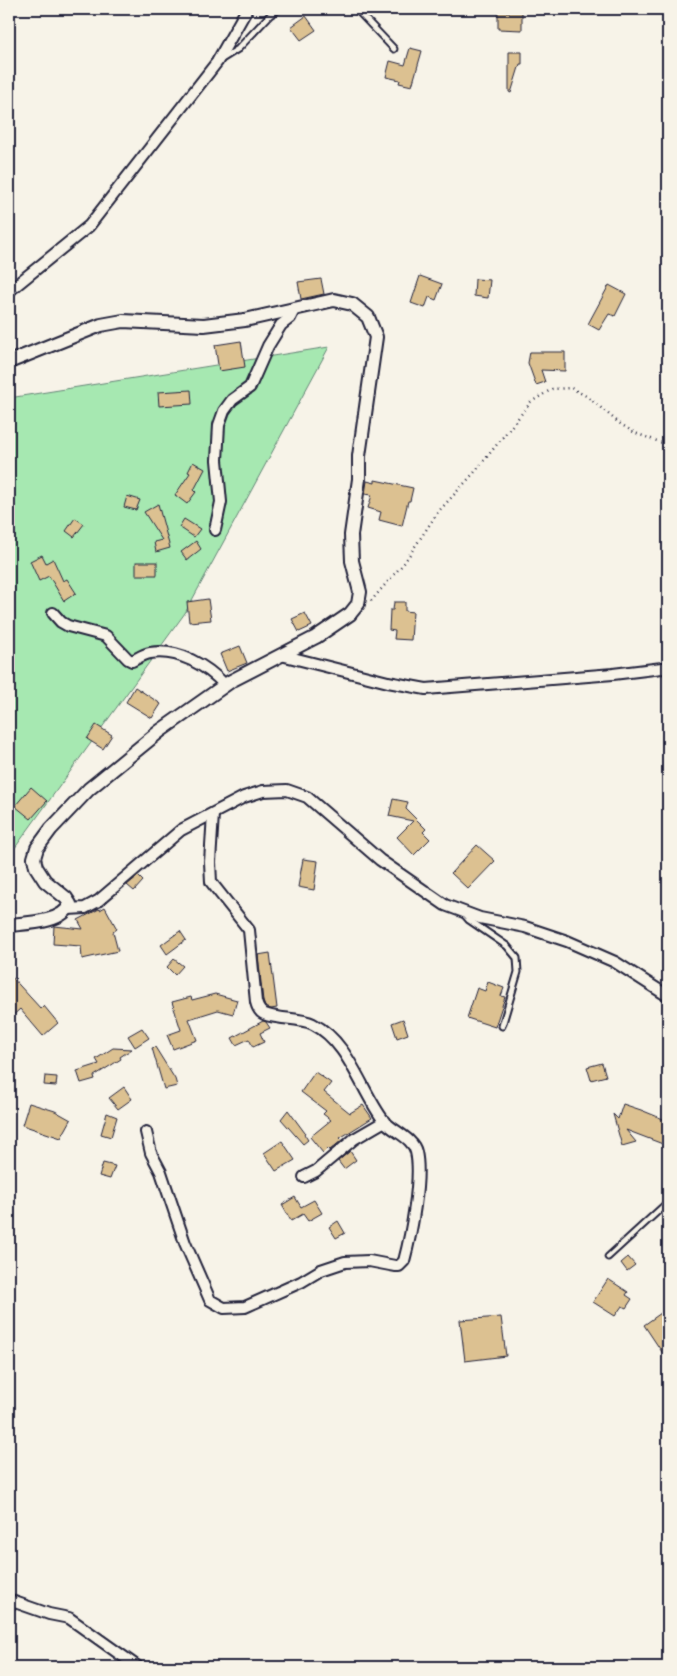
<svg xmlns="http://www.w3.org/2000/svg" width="677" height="1676" font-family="Pangolin,sans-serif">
<rect width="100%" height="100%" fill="#f7f3e8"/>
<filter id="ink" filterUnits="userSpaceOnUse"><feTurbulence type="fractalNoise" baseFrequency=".02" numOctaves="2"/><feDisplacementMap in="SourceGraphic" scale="10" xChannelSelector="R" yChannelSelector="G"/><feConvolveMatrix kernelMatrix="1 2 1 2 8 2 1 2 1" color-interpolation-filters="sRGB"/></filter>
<g filter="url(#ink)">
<path fill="#a6e8b1" stroke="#648576" d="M329,347L185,613L9,856V398Z"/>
<g fill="#dcc191" stroke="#22223b">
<path d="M498,12H522V30L498,29Z"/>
<path d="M306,16L316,30L301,40L291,27Z"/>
<path d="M410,48L422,51L412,86L399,83L400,80L386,77L390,61L405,65Z"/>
<path d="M509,52H522V64H520L511,93L509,92Z"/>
<path d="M420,276L442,284L436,300L429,297L425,308L411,303Z"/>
<path d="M321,279L324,294L301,299L298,282Z"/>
<path d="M475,279L490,280L488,298L474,296Z"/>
<path d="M609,285L626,294L615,316L609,314L599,330L588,324Z"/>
<path d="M241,341L245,367L219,371L215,345Z"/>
<path d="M530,352H565V371L541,370L545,382L536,385L528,363Z"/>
<path d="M191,390L192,404L159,406L158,392Z"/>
<path d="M193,462L205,469L194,490L196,492L187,504L175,495L190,473L188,472Z"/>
<path d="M375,480L413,488L410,501H408L402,526L379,520L381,512L368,508L372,495L365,494L367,481L375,483Z"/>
<path d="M127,496L140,500L136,510L124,507Z"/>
<path d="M158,504L170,548L156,552L154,542L162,540L144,512Z"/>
<path d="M75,518L84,524L74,537L66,531Z"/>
<path d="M184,519L200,529L194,537L179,527Z"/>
<path d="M196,541L201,549L187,560L181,552Z"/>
<path d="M42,555L46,563L53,559L63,581L67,579L76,593L64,601L49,576L39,581L30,561Z"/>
<rect x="136" y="562" width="21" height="13"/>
<path d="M208,599L211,620L189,622L187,602Z"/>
<path d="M394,602H405V611L413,612L411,640L394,639L395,631L389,630L390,610H393Z"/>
<path d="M305,613L312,626L299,632L292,619Z"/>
<path d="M240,646L247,663L227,671L220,654Z"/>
<path d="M135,687L161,704L152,718L126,702Z"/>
<path d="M96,725L112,735L103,749L87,739Z"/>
<path d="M31,787L47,801L31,819L15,806Z"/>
<path d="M393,799L408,802L406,809L426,829L423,832L430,839L414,855L397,837L413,821L389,816Z"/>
<path d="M477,845L495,861L468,889L451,873Z"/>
<path d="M303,859L318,861L314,890L298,887Z"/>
<path d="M138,876L143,881L134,891L127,885Z"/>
<path d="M105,907L117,929L113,932L118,951L82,959L81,946L53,944L54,926L83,929L78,920L99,909L100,910Z"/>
<path d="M180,931L186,940L167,954L161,945Z"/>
<path d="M270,953L277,1008L271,1009L265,1007L263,1001L258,955Z"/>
<path d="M174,959L183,966L175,975L167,967Z"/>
<path d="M9,974L41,1009L44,1006L58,1023L43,1036L20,1009L9,1019Z"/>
<path d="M488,982L504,988L501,996L505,997L495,1027L467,1018L477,988L485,991Z"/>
<path d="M215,994L237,1000L233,1014L218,1010L189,1019L197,1040L173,1049L167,1035L181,1030L172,1002L191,997L192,1000Z"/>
<path d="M403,1019L408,1034L397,1038L392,1023Z"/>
<path d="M263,1021L266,1022L270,1028L260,1033L264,1042L253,1047L249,1039L236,1045L232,1038Z"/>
<path d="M142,1028L149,1038L135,1047L128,1036Z"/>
<path d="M155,1047L175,1079L177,1086L164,1089L152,1048Z"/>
<path d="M113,1048L132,1049L120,1057L121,1059L94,1076L95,1079L81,1083L77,1071L99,1064L96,1059Z"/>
<path d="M602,1063L606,1076L591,1080L587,1067Z"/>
<path d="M315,1072L331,1083L324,1092L350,1113L363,1105L372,1118L340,1138L342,1140L330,1150L328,1148L323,1153L310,1137L331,1120L323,1114L326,1111L301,1092Z"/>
<path d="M45,1076L57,1077L56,1086L44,1085Z"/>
<path d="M124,1087L132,1099L118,1109L109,1098Z"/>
<path d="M29,1103L55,1111L71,1120L61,1138L22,1125Z"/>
<path d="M623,1104L641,1110L668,1121V1146L626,1130L636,1142L622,1146L613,1114L618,1119Z"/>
<path d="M288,1110L305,1133L304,1134L308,1140L303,1144L281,1119Z"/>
<path d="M107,1113L117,1117L111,1137L101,1134Z"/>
<path d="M282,1141L295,1160L276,1171L264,1153Z"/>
<path d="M350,1151L356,1160L344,1169L338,1161Z"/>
<path d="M103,1163L115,1166L110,1179L99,1176Z"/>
<path d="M295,1197L301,1207L314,1200L322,1213L308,1221L303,1214L291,1221L282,1205Z"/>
<path d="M338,1221L345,1233L336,1238L329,1227Z"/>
<path d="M628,1257L635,1265L627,1271L621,1263Z"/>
<path d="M608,1279L628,1292L626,1295L632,1299L626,1308L622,1306L615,1316L593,1302Z"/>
<path d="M661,1313L668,1319V1361L644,1325Z"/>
<path d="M501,1317L506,1356L465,1361L460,1320Z"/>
</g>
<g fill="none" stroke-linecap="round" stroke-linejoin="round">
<defs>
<g id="service">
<path d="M356,9L394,49"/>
<path d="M222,59L238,49L270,15L279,9"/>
<path d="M463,913L469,920L507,946L517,958L518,972L502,1026"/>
<path d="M608,1257L668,1202"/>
</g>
<g id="minor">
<path d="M9,291L89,226L217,62L247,9"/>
<path d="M215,530L221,502L217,460L219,425L224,411L232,400L250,387L268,346L281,325L290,318L295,308"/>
<path d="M53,613L61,622L68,626L106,636L128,659L132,661C138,658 144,654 150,653C178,648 207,666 225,685"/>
<path d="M281,655L388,682L426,689L613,674L662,668L668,669"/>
<path d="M68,909L85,908L98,901L181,830L244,797L263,791L287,790L307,797L380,860L445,905L480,918L525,927L567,941L615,962L668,996"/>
<path d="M146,1132L151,1153L161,1172L185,1243L210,1300L224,1308L245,1307L301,1282L321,1270L345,1262L369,1261L395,1266H399L404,1261C411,1235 422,1178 416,1152C413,1138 394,1132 384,1121C361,1091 349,1042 313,1024C300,1017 271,1020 261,1012C258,1009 257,1006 256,1002L249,930L211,882L210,862L213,814"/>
<path d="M304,1177L316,1171L354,1139L385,1121"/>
<path d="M9,1600L49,1614L69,1618L138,1667"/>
</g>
<path id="tertiary" d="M9,360H14L101,325L123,321L204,325L245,320L334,300L352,304L368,317L376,337L359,456V479L351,535L352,561L360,592L358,604L350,614L316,637L231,681L160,731L89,789L51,829L37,848L34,858L36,867L45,881L66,898L70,904C63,923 26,923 9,925"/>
</defs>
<use href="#service" stroke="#22223b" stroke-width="9"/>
<use href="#minor" stroke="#22223b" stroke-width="14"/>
<use href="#tertiary" stroke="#22223b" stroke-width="16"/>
<path stroke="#22223b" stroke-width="2.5" stroke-dasharray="1 4" stroke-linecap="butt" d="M371,601L404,563L438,512L474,473L531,402L552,389L571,388L588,397L619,423L635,433L668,445"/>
<use href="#service" stroke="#f7f3e8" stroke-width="5"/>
<use href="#minor" stroke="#f7f3e8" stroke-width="10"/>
<use href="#tertiary" stroke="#f7f3e8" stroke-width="12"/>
</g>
</g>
<rect width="677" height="1676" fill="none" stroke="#f7f3e8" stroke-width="30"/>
<rect x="15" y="15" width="647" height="1646" fill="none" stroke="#22223b" stroke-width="2" filter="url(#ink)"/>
</svg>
